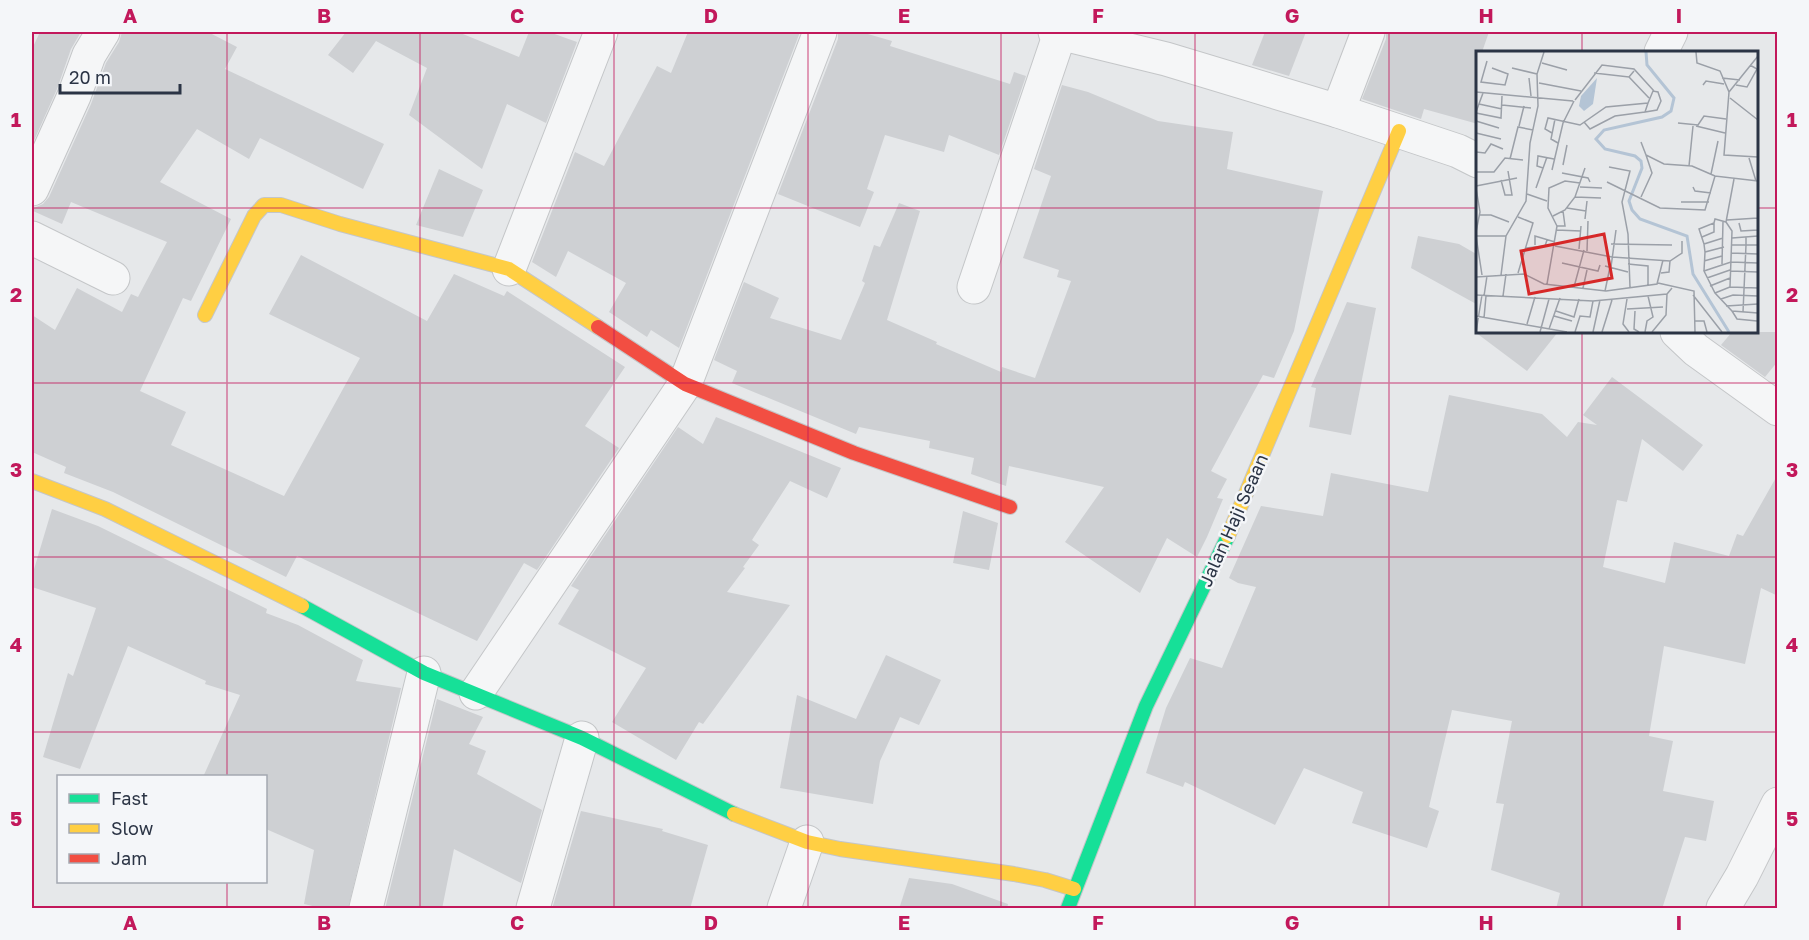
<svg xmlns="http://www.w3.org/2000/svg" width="1809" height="940" font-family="'Golos Text',sans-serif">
<rect width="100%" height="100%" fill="#e6e8ea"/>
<g fill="#ced0d3">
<path d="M40,32H81L71,49L57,89L32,145V49Z"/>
<path d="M122,32H208L237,47L225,69L384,144L363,189L260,138L249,159L197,129L160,182L231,219L191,301L183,298L140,391L186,412L171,445L284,496L360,358L269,314L301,255L427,321L454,274L504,296L507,291L625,367L585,426L619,448L537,570L524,563L477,641L297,556L286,577L113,492L64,473L66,467L32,452V315L55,330L77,288L122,312L131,294L138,297L167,242L71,202L62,224L33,211L34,208L43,204L49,197L91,104L106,63L119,42Z"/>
<path d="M346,32H458L519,57L529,32H549L577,42L546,123L507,104L482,169L409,115L427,68L376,41L353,73L328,55Z"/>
<path d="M688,32H800L679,348L651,330L647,337L609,312L626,283L568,251L556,277L532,262L575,152L604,166L657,66L671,73Z"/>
<path d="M838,32H861L892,41L890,46L1010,84L1014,72L1026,76L999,155L949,135L944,152L885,135L867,189L874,192L860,227L778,194L838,39Z"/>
<path d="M1265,32H1306L1289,76L1252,65Z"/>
<path d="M1386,32H1489L1482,52H1478V124L1424,109L1421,119L1362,99L1386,39Z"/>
<path d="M1062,85L1088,92L1158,121L1233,132L1227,169L1323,191L1294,331L1274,378L1263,375L1211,471L1227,479L1217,498L1223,499L1207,537L1197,557L1167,538L1140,593L1065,542L1104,487L1009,466L1006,486L971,474L974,458L929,448L930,441L859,427L856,434L732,383L737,371L714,360L744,282L779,298L770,318L841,340L865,283L862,281L874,245L880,247L899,203L920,211L887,320L937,342L936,344L1001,372L1002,367L1035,378L1071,281L1057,277L1059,270L1023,258L1051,176L1034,169Z"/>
<path d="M439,169L483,190L463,237L416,225Z"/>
<path d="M1418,236L1459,244L1478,255V305L1411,268Z"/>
<path d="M1347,302L1376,308L1351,435L1309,427L1316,388L1311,387Z"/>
<path d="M1475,332H1558L1527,371Z"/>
<path d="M1732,332H1778V361L1765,377L1721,345Z"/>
<path d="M1612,377L1703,445L1683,471L1642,439L1627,502L1617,500L1603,567L1665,583L1674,542L1729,556L1737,534L1743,536L1778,474V596L1761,588L1745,664L1664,646L1649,736L1673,741L1663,791L1714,801L1706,841L1685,837L1662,909H1556L1560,893L1491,870L1504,804L1496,803L1512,721L1452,710L1429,807L1439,811L1427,848L1352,823L1363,792L1304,768L1275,825L1185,782L1183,787L1146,773L1166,708L1190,658L1222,668L1256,587L1238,583L1229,578L1261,506L1323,516L1331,473L1428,492L1449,395L1542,414L1567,437L1578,422L1597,425L1583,415Z"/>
<path d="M716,417L841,468L827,498L790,481L752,540L759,545L743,567L745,568L727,592L790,605L703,724L699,722L676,760L612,722L646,668L558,624L579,590L571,586L678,427L703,444Z"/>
<path d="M52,509L98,526L267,609L266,613L298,625L363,660L356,681L401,688L348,909H325L304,904L314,850L266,829V777H203L240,695L205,684L206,681L128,646L80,769L43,757L68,673L73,676L96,608L32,587V576Z"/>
<path d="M963,511L998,523L989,570L953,563Z"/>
<path d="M886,655L941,680L919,725L900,717L880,761L873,804L780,788L797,695L856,719Z"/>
<path d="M437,699L483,717L469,744L486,751L477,774L542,810L521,883L454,849L442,909H385Z"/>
<path d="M581,811L663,829L662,831L708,845L690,909H552Z"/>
<path d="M909,878L952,884L1008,904L1007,909H899Z"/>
</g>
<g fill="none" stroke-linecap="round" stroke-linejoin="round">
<defs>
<g id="street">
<path d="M1055,32L1166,59L1338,111L1458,151L1478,161"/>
<path d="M1661,52L1671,32"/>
<path d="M1338,111L1368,32"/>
<path d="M32,189L74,96L89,55L103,32"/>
<path d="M32,238L113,278"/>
<path d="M509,269L601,32"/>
<path d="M974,287L1060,33"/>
<path d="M1677,332L1696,350L1778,409"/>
<path d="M476,693L685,384L820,32"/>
<path d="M366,908L424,673"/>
<path d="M533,908L582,738"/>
<path d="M784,908L807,842"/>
<path d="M1723,908L1742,876L1778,804"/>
</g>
<g id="fast">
<path d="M302,606L424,673L582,738L734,814"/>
<path d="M1068,908L1146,706L1228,536"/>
</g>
<g id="slow">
<path d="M205,315L254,216L264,205H281L340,224L509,269L598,327"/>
<path d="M32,481L105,509L302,606"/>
<path d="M1228,536L1399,131"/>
<path d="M734,814L807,842L840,849L1014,874L1045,880L1074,889"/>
</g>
<path id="jam" d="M598,327L685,384L854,453L1010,507"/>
</defs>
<use href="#street" stroke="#c4c6c8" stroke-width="35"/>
<use href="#fast" stroke="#c4c6c8" stroke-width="16"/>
<use href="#slow" stroke="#c4c6c8" stroke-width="16"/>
<use href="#jam" stroke="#c4c6c8" stroke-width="16"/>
<use href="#street" stroke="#f5f6f7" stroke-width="33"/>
<use href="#fast" stroke="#16e098" stroke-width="14"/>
<use href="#slow" stroke="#ffcf43" stroke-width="14"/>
<use href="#jam" stroke="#f24e42" stroke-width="14"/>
</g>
<path fill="none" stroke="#c2185b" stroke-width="1.5" stroke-opacity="0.55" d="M227,32V776M420,32V908M614,32V908M808,32V908M1001,32V908M1195,32V908M1389,32V908M1582,32V52M32,208H1478M1756,208H1778M1582,332V908M32,383H1778M32,557H1778M32,732H1778M227,882V908"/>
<g text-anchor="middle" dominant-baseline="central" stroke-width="5" stroke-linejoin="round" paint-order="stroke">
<g font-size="18" fill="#2b3445" stroke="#f4f6f9">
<text transform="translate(1233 520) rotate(-66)">Jalan Haji Seaan</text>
</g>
</g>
<g transform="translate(1476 51)">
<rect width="282" height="282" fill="#e6e8ea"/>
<path d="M121,27L117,53L108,60L103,55L105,45Z" fill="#b4c4d5"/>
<path fill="none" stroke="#b4c4d5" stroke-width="3" d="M170,1L171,14L198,47L195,60L186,66L128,79L120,88L129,98L159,105L165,110L166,117L153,150L156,159L164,168L211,185L217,223L253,281"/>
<path fill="none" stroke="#9ba0a8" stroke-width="1.5" d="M220,1L221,12L244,20L253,41L248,104L282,106M11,10L5,31L29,34L32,23L16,17M66,12L91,19M36,17L61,23M118,22L153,26L158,20M153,26L173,47M53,27L55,45M246,27L264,29M63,32L105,40M227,34L230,30L248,33M260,34L271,36L281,18L274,14M0,41L97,50M253,41L282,5M254,47L282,69M99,49L126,14L158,18L178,40M3,53L26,58M26,54L55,57M0,61L7,42M0,62L25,67L26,45M79,68L75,88L82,92M0,70L23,77M108,71L114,78L139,65L169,61M202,72L222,74L228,65L250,68M43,75L48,55M220,75L249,82M0,82L25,88M76,82L69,78L72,67L104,74L130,56L172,52L177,40L182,41L185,50L181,59L169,61L172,52M165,91L170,104L188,113L216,115L239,125M0,101L9,102L15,93L27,98M273,107L280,130M34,108L42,76L57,79M87,114L91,94M213,115L217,75M133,116L154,120L146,151L152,183L154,236M67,117L61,115L62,105L78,108M76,119L87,72L98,50M0,121H18L29,107L47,109M86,122L112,127L114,131M235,123L242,90M25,129L29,144H36L32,120M131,131L184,157L229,159L239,125L282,130M0,135L41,127M104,136L126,137M217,136L219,140L235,142M0,137L4,161L0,181M60,137L71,106M51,143L71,150M99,146L125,147M165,146L176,122L170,104M205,151H233M91,157L110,160M4,164H15L33,171M77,165L89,159L99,146L109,117M42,166L57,172L42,222M109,168L111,150M251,169L282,167M263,172L265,180L282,179V148M81,175H89L87,160M80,179L105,180M0,185L6,224M0,185H30M226,186L238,181V172M270,186V194H282M247,187L228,193L223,178L238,172L239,168L250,171L258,128M256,187L282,185M135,193L196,194M228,193L229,201L248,196M59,194V185L79,191M256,194H270L267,261M79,195L136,206L194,210L206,202V190M50,197L69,195L71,189M103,198L105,175M111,200L112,170M255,202L282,203M228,210L246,205M86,212L122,220L124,214M282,212L255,211L228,220L239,242L256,260L282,262M152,213L172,215V235M246,213L247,170M129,215L152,221M135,216L140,179M228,220L229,201M254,220L282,221M185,222L193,221L194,210M25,224L30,185L50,150L54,92L62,55L61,23L68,1M0,226L48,223L68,233L130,240L181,233L187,209M231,227L254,219M182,232L218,240L219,281M71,233L81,175L72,157L73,137L89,130L104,132M234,235L254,227M98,236L108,199M254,236L282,237M107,237L111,219M129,240L134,216M239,242L254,236L256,180L250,171M0,244L117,250L191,243L196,237M217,244L246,281M8,245L11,225M27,245L30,223M151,248L147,273L153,281M245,248L257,244L282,245M250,255L282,253M151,258L187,256M80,260L98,266L103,248M159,260L158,278L163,281M256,260L261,268L281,270M0,265L91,281M78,265L96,270M8,267L10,245M219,270H228L231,281M51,273L59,246M73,278L84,247M0,281L6,244M64,281L73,248M99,281L104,265L114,266L117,250M117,281L124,249M126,281L136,249M169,281L171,270L177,266L172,245M176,281L190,264L191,243"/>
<path fill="#d62828" fill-opacity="0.15" stroke="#d62828" stroke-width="3" d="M128,183L136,227L53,243L45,200Z"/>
<rect width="282" height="282" fill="none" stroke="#2b3445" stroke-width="3"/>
</g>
<rect width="1809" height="940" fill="none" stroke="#f4f6f9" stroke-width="66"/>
<rect x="57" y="775" width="210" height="108" fill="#f4f6f9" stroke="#a4a8b1" stroke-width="1.5"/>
<rect x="69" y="794" width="30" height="9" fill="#16e098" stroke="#a4a8b1" stroke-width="1.5"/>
<text x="111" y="805" font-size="18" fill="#2b3445">Fast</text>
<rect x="69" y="824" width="30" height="9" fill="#ffcf43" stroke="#a4a8b1" stroke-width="1.5"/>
<text x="111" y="835" font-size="18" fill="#2b3445">Slow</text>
<rect x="69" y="854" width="30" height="9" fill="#f24e42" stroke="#a4a8b1" stroke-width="1.5"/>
<text x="111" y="865" font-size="18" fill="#2b3445">Jam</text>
<path d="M60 84v9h120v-9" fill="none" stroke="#2b3445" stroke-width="3"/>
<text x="69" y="84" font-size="18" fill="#2b3445" stroke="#f4f6f9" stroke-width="4.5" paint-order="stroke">20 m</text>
<rect x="33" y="33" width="1743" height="874" fill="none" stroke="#c2185b" stroke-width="2"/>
<g font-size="20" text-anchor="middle" font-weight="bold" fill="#c2185b">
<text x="130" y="23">A</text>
<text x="324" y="23">B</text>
<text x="517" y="23">C</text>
<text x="711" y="23">D</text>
<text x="904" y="23">E</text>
<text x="1098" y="23">F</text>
<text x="1292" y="23">G</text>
<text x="1486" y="23">H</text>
<text x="1679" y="23">I</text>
<text x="16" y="127">1</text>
<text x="1792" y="127">1</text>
<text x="16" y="302">2</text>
<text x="1792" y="302">2</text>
<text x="16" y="477">3</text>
<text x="1792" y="477">3</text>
<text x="16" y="652">4</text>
<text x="1792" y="652">4</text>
<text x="16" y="826">5</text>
<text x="1792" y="826">5</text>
<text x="130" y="930">A</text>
<text x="324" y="930">B</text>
<text x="517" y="930">C</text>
<text x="711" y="930">D</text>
<text x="904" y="930">E</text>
<text x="1098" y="930">F</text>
<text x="1292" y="930">G</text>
<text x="1486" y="930">H</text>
<text x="1679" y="930">I</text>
</g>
</svg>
